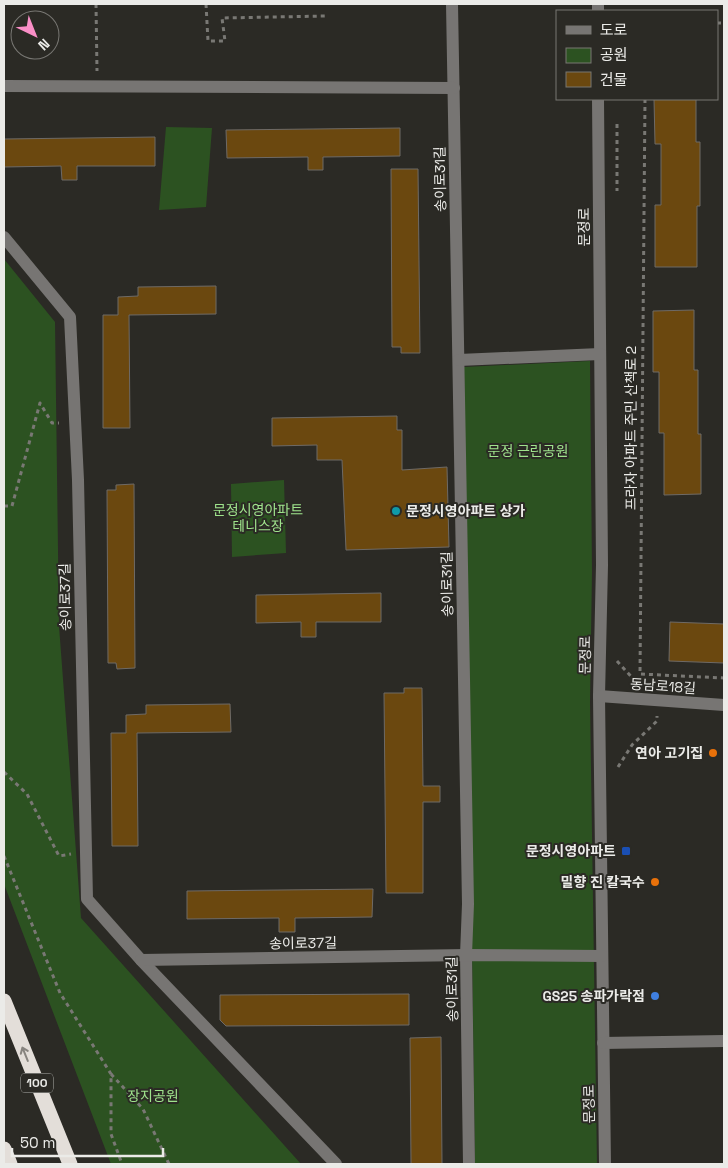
<svg xmlns="http://www.w3.org/2000/svg" width="728" height="1168" font-family="'Space Grotesk','Noto Sans KR',sans-serif">
<rect width="100%" height="100%" fill="#2b2a25"/>
<g fill="#2c5221">
<path d="M166,127L212,128L206,207L159,210Z"/>
<path d="M4,259L55,322L59,626L81,918L301,1164H111L4,884Z"/>
<path d="M590,361L592,571L590,702L597,1164H475L464,367Z"/>
<path d="M284,480L286,553L232,557L231,484Z"/>
</g>
<g fill="#6b480f" stroke="#6e6a66">
<path d="M654,99H696V142H700V206H697V267H655V205H661V144H655Z"/>
<path d="M400,128V156L323,157V170H308V157L227,158L226,130Z"/>
<path d="M155,137V166H77V180H62L61,166L4,167V139Z"/>
<path d="M391,169H418L420,353H401V347H392Z"/>
<path d="M216,286V314L129,315L130,428H103V315H118V297L138,296V287Z"/>
<path d="M694,310V370H698V434H701V494L664,495V433H659V372H653V311Z"/>
<path d="M397,416V430H402V470L447,467L449,547L346,550L342,460H317V445L272,446V418Z"/>
<path d="M134,484L135,668L117,669L116,663H108L107,490H116V485Z"/>
<path d="M381,593V622H316V637H301V622L256,623V595Z"/>
<path d="M670,622L724,624V663L669,661Z"/>
<path d="M404,688H422L423,786H440V802H423V893H386L384,693H404Z"/>
<path d="M230,704L231,732L137,733L138,846H112L111,733H126V715L146,714V705Z"/>
<path d="M373,889L372,917L295,918V932H279V918L187,919V891Z"/>
<path d="M409,994V1025L226,1026L220,1020V995Z"/>
<path d="M441,1037L442,1164H411L410,1038Z"/>
</g>
<g fill="none" stroke-linecap="round" stroke-linejoin="round">
<g stroke="#797874" stroke-width="3" stroke-dasharray="4 4" stroke-linecap="butt">
<path d="M96,4L97,71"/>
<path d="M206,4L208,41H225L222,18L325,16"/>
<path d="M717,23H724"/>
<path d="M645,99L640,674L724,678"/>
<path d="M617,124V191"/>
<path d="M4,506H12L40,403L52,423H59"/>
<path d="M617,661L636,682"/>
<path d="M618,767L632,745L657,721V716"/>
<path d="M4,772L27,794L59,856L71,854"/>
<path d="M4,856L60,993L111,1074V1134L122,1164"/>
<path d="M111,1074L143,1109L169,1164"/>
</g>
<g stroke="#777573" stroke-width="12">
<path d="M452,4L468,904L466,955L469,1164"/>
<path d="M598,4V11"/>
<path d="M4,86L454,88"/>
<path d="M598,99L602,565L599,696L605,1164"/>
<path d="M4,237L70,317L78,480L87,899L141,960L336,1164"/>
<path d="M459,360L600,354"/>
<path d="M599,696L724,705"/>
<path d="M141,960L466,955L602,956"/>
<path d="M603,1043L724,1041"/>
</g>
<g stroke="#e3ded9" stroke-width="15">
<path d="M4,1001L70,1164"/>
<path d="M4,1149L10,1164"/>
</g>
</g>
<defs><path id="oneway-shaft" d="M-6 0H5M1.5-3L5.5 0L1.5 3" fill="none" stroke-width="1.6" stroke-linecap="round" stroke-linejoin="round" transform="scale(1.25)"/></defs>
<use stroke="#87847f" href="#oneway-shaft" transform="translate(25 1054) rotate(-112)"/>
<circle fill="#0f9aa8" stroke="#2b2a25" stroke-width="2" cx="396" cy="511" r="5"/>
<g fill="#e8710a" stroke="#2b2a25" stroke-width="2">
<circle cx="713" cy="753" r="5"/>
<circle cx="655" cy="882" r="5"/>
</g>
<rect fill="#1a4fb4" stroke="#2b2a25" stroke-width="2" x="621" y="846" width="10" height="10" rx="2.5"/>
<circle fill="#3f7fe0" stroke="#2b2a25" stroke-width="2" cx="655" cy="996" r="5"/>
<g text-anchor="middle" dominant-baseline="central" stroke-width="4" stroke-linejoin="round" paint-order="stroke">
<rect fill="#2b2a25" stroke="#b1b1ae" stroke-width="1" x="21" y="1073.5" width="32" height="19" rx="4"/>
<g font-size="12" font-weight="bold" fill="#ebebe8">
<text x="37" y="1083">100</text>
</g>
<g font-size="14" fill="#ebebe8" stroke="#2b2a25">
<text transform="translate(440 179) rotate(-91)">송이로31길</text>
<text transform="translate(584 227) rotate(-90)">문정로</text>
<text transform="translate(631 428) rotate(-90)">프라자 아파트 주민 산책로 2</text>
<text transform="translate(447 584) rotate(-91)">송이로31길</text>
<text transform="translate(65 597) rotate(-91)">송이로37길</text>
<text transform="translate(585 655) rotate(-89)">문정로</text>
<text transform="translate(663 686) rotate(4)">동남로18길</text>
<text transform="translate(303 943) rotate(-1)">송이로37길</text>
<text transform="translate(452 989) rotate(-91)">송이로31길</text>
<text transform="translate(589 1104) rotate(-91)">문정로</text>
</g>
<g font-size="14" fill="#9fe38c" stroke="#2b2a25">
<text x="528" y="451">문정 근린공원</text>
<text x="258" y="510">문정시영아파트<tspan x="258" dy="16">테니스장</tspan></text>
<text x="153" y="1096">장지공원</text>
</g>
<g font-size="14" font-weight="bold" fill="#ebebe8" stroke="#2b2a25" text-anchor="end">
<text x="406" y="511" text-anchor="start">문정시영아파트 상가</text>
<text x="703" y="753">연아 고기집</text>
<text x="616" y="851">문정시영아파트</text>
<text x="645" y="882">밀향 진 칼국수</text>
<text x="645" y="996">GS25 송파가락점</text>
</g>
</g>
<rect width="728" height="1168" fill="none" stroke="#ebebe8" stroke-width="10"/>
<rect x="556" y="10" width="162" height="90" fill="#2b2a25" stroke="#787773"/>
<rect x="566" y="26" width="25" height="8" fill="#777573" stroke="#787773"/>
<text x="600" y="35" font-size="15" fill="#ebebe8">도로</text>
<rect x="566" y="48" width="25" height="15" fill="#2c5221" stroke="#787773"/>
<text x="600" y="60" font-size="15" fill="#ebebe8">공원</text>
<rect x="566" y="72" width="25" height="15" fill="#6b480f" stroke="#787773"/>
<text x="600" y="85" font-size="15" fill="#ebebe8">건물</text>
<g transform="translate(35 35) rotate(137)"><circle r="24" fill="#2b2a25" stroke="#787773"/>
<path d="M0-4L9 19L0 12L-9 19Z" fill="#fa8fc7"/>
<text y="-8" font-size="14" font-weight="bold" text-anchor="middle" fill="#ebebe8">N</text>
</g>
<path d="M12 1148v8h151v-8" fill="none" stroke="#ebebe8" stroke-width="2.5"/>
<text x="20" y="1148" font-size="15" fill="#ebebe8" stroke="#2b2a25" stroke-width="4" paint-order="stroke">50 m</text>
</svg>
